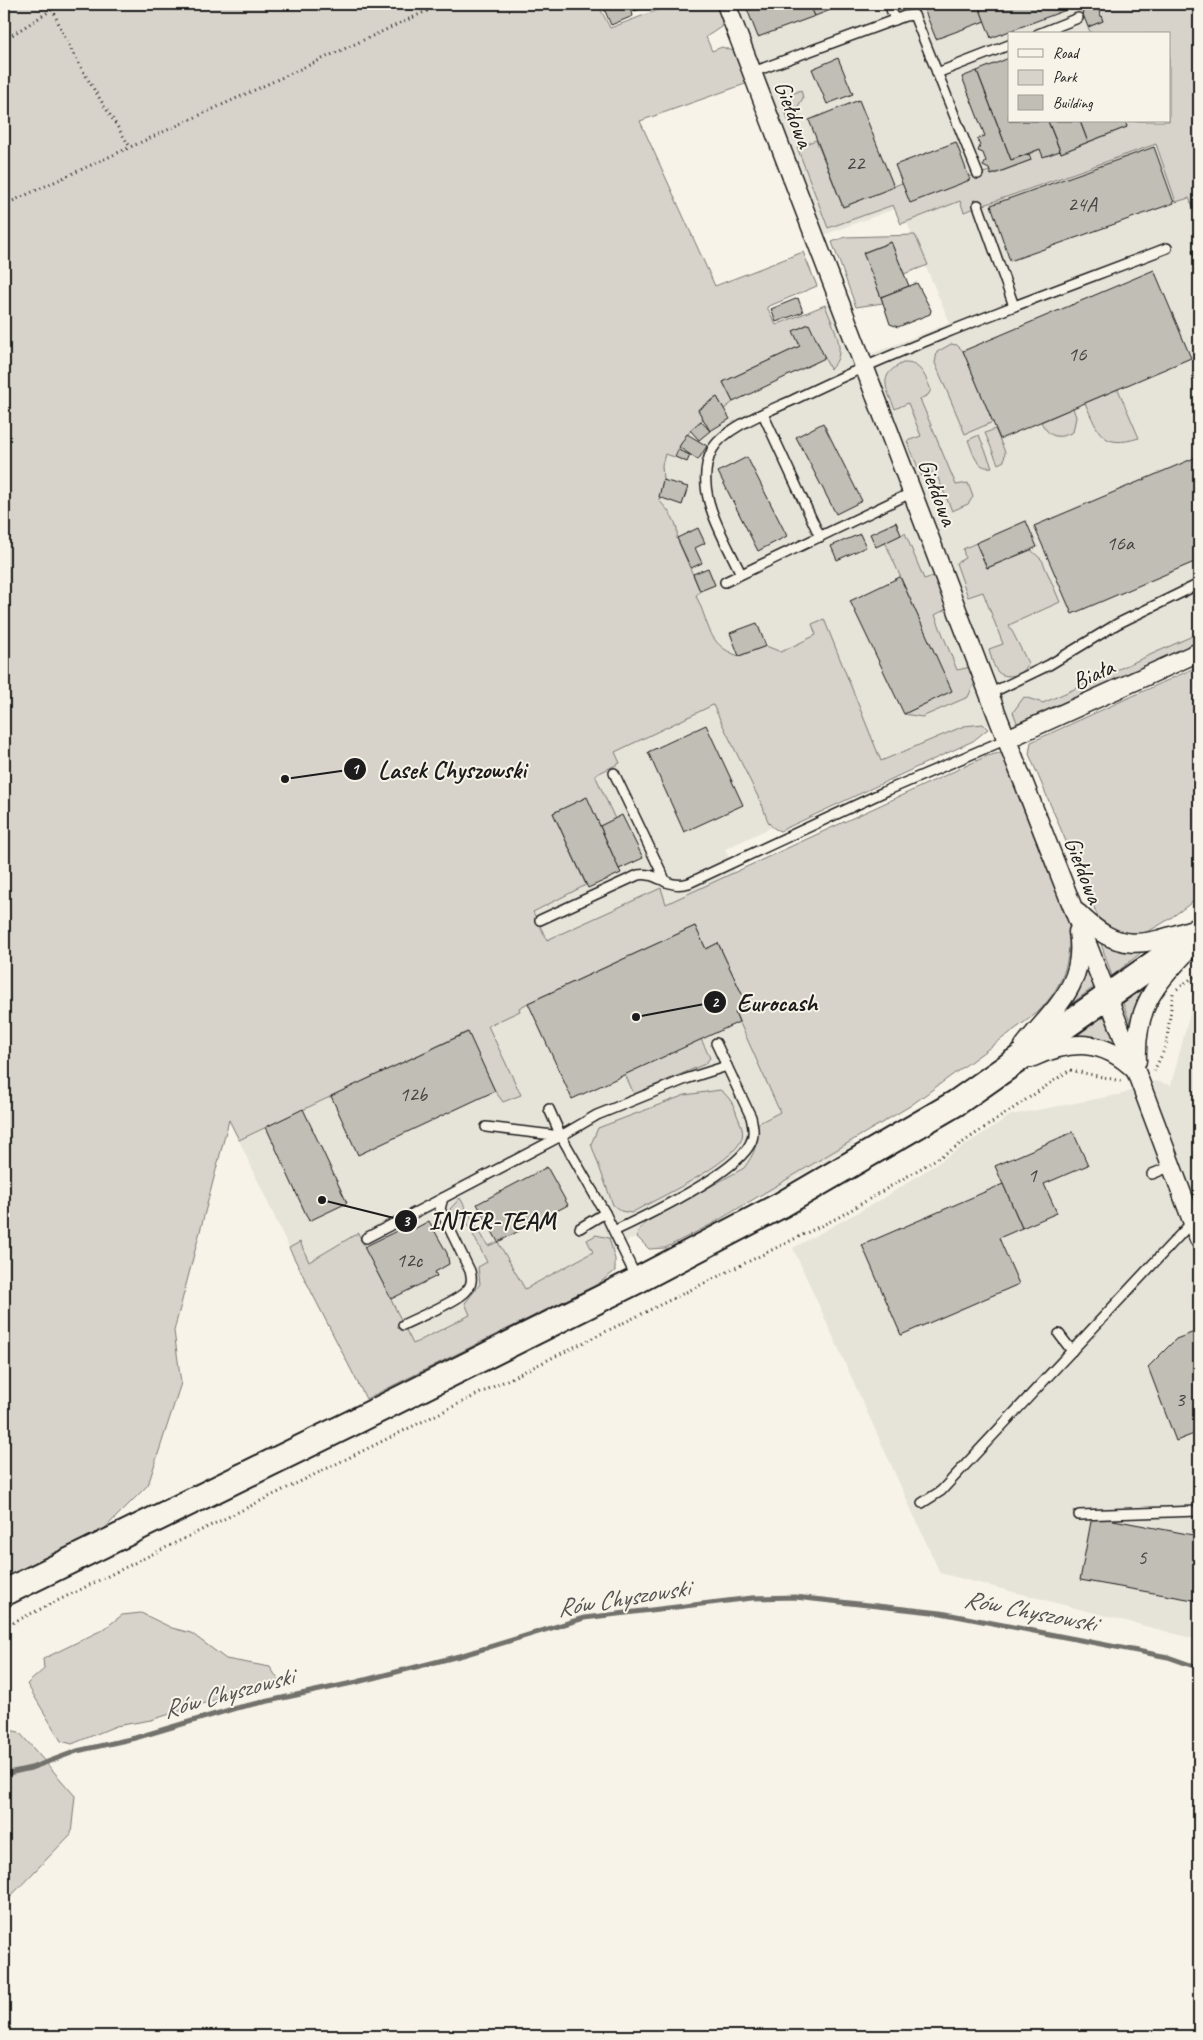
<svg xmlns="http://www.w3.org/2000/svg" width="1203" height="2040" font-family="Caveat,sans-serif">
<rect width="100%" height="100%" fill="#f7f3e8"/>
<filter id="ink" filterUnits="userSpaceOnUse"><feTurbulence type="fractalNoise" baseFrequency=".02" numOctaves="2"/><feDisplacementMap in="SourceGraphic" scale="10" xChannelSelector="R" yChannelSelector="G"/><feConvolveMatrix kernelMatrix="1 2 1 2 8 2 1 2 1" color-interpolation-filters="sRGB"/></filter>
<g filter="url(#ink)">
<g fill="#e6e3d9">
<path d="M732,4H1100L1114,34H1009V121H1154L1199,220V652L1007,739L999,720L725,849L854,1144L774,1191L631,1239L366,1399L289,1248L229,1119L539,840L650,510L675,406L776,325L832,302L853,361L950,323L900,207L821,236L759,64Z"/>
<path d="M1199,991V1640L940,1573L793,1248L884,1198L1011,1115L1123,1094L1155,1081L1171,1085L1195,994Z"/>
</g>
<g fill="#d7d3cb" stroke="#7a7874">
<path d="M4,4H598L610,28L674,4H716L722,21L721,27L706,37L712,51L722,47L736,52L748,83L640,121L715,286L803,252L817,286L767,307L776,325L825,305C832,325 850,353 830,369L808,324L794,331L800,346L723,382L733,402L724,409L717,397L698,409L703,419C690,430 681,441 675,457L665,454L662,465L663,480L659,500C668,511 679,521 677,538L700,591L696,596C710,623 706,645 739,656L766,646L781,652L816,635L812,624L824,619L881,761L964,726L983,724L988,729L973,741L780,831C768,827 767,819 763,807L713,705L615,752L620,763L595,775L615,819L600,826L586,798L553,813L586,885L533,912L547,940L661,888L666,904L987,756L999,753L1006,756L1068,915C1072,957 1067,982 1037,1013L910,1106L712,1224L665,1248L649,1249L637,1237L638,1231L646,1222L744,1168C755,1153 759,1142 757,1124L780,1112L735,1012L747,1005L718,943L706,949L695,926L528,1003L519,1008L520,1011L488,1026L521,1095L503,1102L495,1091L467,1032L239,1140L229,1120L174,1331L181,1383L148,1485L94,1539L4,1582Z"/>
<path d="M1080,4H1199V220L1189,198L1176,202L1156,144L964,212L960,201L901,224L893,205L828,228L797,147L816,140L843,207L902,183L970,180L969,177L990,171L992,175L1031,160L1029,154L1040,149L1060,151L1061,153L1127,127L1125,121H1169V34H1091L1088,27L1103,21L1097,6L1083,11Z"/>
<path d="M801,90L803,98L797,108L799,121L790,125L781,99Z"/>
<path d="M915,235L928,265L904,274L891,242L864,252L883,303L856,307L832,242L845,237Z"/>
<path d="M951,344L957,345L963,351L993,422L965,434L935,363L937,352Z"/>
<path d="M903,363C921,362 925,376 931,390L928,395L920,399L956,485L968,483L973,497L968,504L952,511L935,471L922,477L907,441L921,436L908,403L895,409C886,388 877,375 903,363Z"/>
<path d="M1118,389L1139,438C1102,449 1099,434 1085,403Z"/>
<path d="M1073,408L1076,417L1073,432C1057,440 1049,437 1041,422Z"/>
<path d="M995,429L1005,452L1004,461L998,464L985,433Z"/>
<path d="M979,435L992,467C976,470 973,452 968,440Z"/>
<path d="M905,533L924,579L937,575L948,608L935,615L957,670L971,667L976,680L968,697L922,717L904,714L951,691L885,542Z"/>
<path d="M976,543L987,568L1031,550L1042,560L1060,602L1009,625L1028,663C1026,675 1006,680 998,672C993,667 991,656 989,649L1003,644L983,592L968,597L956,563L965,558L963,549Z"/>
<path d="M1199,633V646L1018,725L1013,712L1024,697L1043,703Z"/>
<path d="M1199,666V897C1181,910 1144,942 1121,936C1114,935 1107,927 1101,924L1029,754L1031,742Z"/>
<path d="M1100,941C1113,951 1127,953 1143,951L1112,976Z"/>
<path d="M1086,963L1094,987L1067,1007Z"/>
<path d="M1148,986L1131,1025L1123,1003Z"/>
<path d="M1104,1016L1116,1044L1100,1038L1075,1037Z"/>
<path d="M701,1039L710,1058L705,1064L634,1094L625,1074Z"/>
<path d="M720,1090C729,1096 734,1105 737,1115C740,1122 744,1130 742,1138C735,1163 656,1199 631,1213L621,1211L613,1205L591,1144L598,1128L685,1095Z"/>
<path d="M460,1198L488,1246L498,1242L525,1289L593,1252L587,1240L596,1235L609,1238L615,1259V1271L598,1284L366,1399L289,1248L300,1242L309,1262L358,1233L413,1344L470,1315L465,1303L480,1284L478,1267L487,1262L464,1217L453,1222L450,1209Z"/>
<path d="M141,1613L172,1628L191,1633L226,1659L270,1667L281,1684L221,1698L151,1720L116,1726L72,1744L61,1741L27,1684L44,1669L43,1659L104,1629L122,1615Z"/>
<path d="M4,1729L19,1732L75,1796L71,1834L4,1903Z"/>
</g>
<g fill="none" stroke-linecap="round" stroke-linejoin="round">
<path stroke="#72716c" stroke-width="5" d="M4,1774L31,1768L77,1751L135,1738L236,1708L357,1682L463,1655L584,1618L752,1598L795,1597L941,1613L1168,1657L1199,1668"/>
</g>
<g fill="#c0beb5" stroke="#1c1c1c">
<path d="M602,4H653L632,12L633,16L611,25Z"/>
<path d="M762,4H804L805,7L810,5L815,16L758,37L747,9Z"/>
<path d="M804,4H846L815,16L810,5L805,7Z"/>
<path d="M922,4H978L985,21L936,39Z"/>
<path d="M978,4H1082L991,38Z"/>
<path d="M1097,6L1103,21L1088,27L1082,12Z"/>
<path d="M838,58L853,94L827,104L812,69Z"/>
<path d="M1009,58V121H1048L1060,151L1043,157L1040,149L1011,160L977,71Z"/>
<path d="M977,71L1011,160L1029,154L1031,160L991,175L989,169L983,166L986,161L983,153L978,151L980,146L977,139L985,136L962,77Z"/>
<path d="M859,100L894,187L843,207L809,120Z"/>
<path d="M1048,121H1080L1088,142L1061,153Z"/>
<path d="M1080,121H1125L1127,127L1088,142Z"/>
<path d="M956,142L970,180L910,203L895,165Z"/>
<path d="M1154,147L1174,203L1010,261L991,205Z"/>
<path d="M891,242L909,286L881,297L863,253Z"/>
<path d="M1199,248V267L1192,251Z"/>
<path d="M1154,270L1191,358L1000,439L963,351Z"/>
<path d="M917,283L931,310L930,314L898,327L890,324L881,297Z"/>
<path d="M798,298L803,312L776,322L771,309Z"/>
<path d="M809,324L825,358L733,402L723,382L800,346L793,331Z"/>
<path d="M717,397L730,419L710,431L698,410Z"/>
<path d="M701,421L710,431L699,440L690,430Z"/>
<path d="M823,423L862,501L836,514L796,437Z"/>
<path d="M687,434L707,446L698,460L679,447Z"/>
<path d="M678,450L690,455L687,462L675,457Z"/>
<path d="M1199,456V560L1072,614L1034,526Z"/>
<path d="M747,457L787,536L758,551L718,472Z"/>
<path d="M663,480L688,487L682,505L659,497Z"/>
<path d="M1026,521L1037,547L987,568L976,543Z"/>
<path d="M896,522L901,535L876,547L870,534Z"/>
<path d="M698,528L705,543L695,548L702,563L691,568L677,538Z"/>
<path d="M860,534L866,547L837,560L831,546Z"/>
<path d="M708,568L715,585L700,591L693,574Z"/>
<path d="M900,577L952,691L904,714L850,601Z"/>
<path d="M757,623L766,646L739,656L730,633Z"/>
<path d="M706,725L743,805L684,832L648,752Z"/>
<path d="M587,797L621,873L588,888L553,813Z"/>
<path d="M622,815L643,858L619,869L600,826Z"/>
<path d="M695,926L706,949L718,943L747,1005L735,1012L739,1022L572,1099L528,1003Z"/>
<path d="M468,1032L495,1091L358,1155L331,1096Z"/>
<path d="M303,1109L347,1203L309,1221L266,1127Z"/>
<path d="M1073,1132L1088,1165L1044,1184L1057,1213L1022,1228L995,1166Z"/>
<path d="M547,1167L568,1205L498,1242L477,1204Z"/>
<path d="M1003,1184L1022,1228L999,1238L1019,1284L901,1335L862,1245Z"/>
<path d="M429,1221L447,1253L449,1264L435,1272L437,1276L391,1299L364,1247L411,1224L414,1229Z"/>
<path d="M1197,1331L1199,1338V1432L1176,1441L1148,1367L1176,1339Z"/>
<path d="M1092,1516L1193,1535L1195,1523L1199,1524V1601L1080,1580Z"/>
</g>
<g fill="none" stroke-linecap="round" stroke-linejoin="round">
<defs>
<g id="service">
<path d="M889,4L895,20"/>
<path d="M1038,34L1078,18"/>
<path d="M753,72L905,16L914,15L978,174"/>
<path d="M937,73L1009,45"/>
<path d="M978,205L1014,306"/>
<path d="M763,414L820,537"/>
<path d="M741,574C724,537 692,491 712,450C724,427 772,410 795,399C915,341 1042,296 1167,248"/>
<path d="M725,582L913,492"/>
<path d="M989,694L1049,665L1117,624L1199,584"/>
<path d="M614,773L666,882"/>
<path d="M540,920L638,875C658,871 666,890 689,883L888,790L1007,739"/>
<path d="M486,1127L561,1136L549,1109"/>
<path d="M561,1136L597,1115L686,1079L727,1066"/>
<path d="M1152,1174L1172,1166"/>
<path d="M580,1228L605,1213"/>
<path d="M614,1231C646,1216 735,1174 750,1144C755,1136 753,1126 751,1117L716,1043"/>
<path d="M366,1238L443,1198"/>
<path d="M403,1325C418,1317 459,1301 467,1290C472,1285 472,1277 470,1271L440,1209L443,1198L561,1136L605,1213L637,1279"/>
<path d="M1059,1334L1072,1351"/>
<path d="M922,1503L941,1491L1192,1222"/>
<path d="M1079,1515L1199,1511"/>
</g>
<g id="minor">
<path d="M726,4L999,720L1108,997L1199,1239"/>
<path d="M1007,739L1199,652"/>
<path d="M1078,913C1119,954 1142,946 1193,929"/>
<path d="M1024,1046C1053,1009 1087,985 1078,932"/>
<path d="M1031,1058C1070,1040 1103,1038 1135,1070"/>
<path d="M1137,1061C1135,1007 1154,986 1189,949"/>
</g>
<path id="secondary" d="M4,1593L354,1422L638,1280L781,1205L956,1103L1199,932"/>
</defs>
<use href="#service" stroke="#1c1c1c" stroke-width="12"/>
<use href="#minor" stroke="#1c1c1c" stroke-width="21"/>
<use href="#secondary" stroke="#1c1c1c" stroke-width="29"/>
<g stroke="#1c1c1c" stroke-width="3" stroke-dasharray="1 4" stroke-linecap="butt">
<path d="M51,4C69,55 102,101 130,147"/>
<path d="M4,40L53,9"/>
<path d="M4,205L442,4"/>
<path d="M1177,989L1199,973"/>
<path d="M1154,1071L1166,1046L1173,993"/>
<path d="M4,1627L839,1217L953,1149L1070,1070L1121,1081"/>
</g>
<use href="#service" stroke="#f7f3e8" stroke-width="9"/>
<use href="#minor" stroke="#f7f3e8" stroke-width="18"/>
<use href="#secondary" stroke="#f7f3e8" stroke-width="25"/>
</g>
</g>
<g text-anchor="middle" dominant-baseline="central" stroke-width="4" stroke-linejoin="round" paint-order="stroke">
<g font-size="21" fill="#454442">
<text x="855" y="163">22</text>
<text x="1082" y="204">24A</text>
<text x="1077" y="354">16</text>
<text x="1120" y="543">16a</text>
<text x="413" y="1094">12b</text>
<text x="1032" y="1175">1</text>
<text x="409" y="1260">12c</text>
<text x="1180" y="1399">3</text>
<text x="1142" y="1557">5</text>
</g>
<g font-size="24" fill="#1c1c1c" stroke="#f7f3e8">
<text transform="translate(794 114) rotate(69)">Giełdowa</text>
<text transform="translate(938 492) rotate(69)">Giełdowa</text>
<text transform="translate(1093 674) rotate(-24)">Biała</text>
<text transform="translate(1084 870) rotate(69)">Giełdowa</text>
</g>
<g font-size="25" font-style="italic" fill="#565452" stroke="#f7f3e8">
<text transform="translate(623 1598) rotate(-9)">Rów Chyszowski</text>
<text transform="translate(1030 1611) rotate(11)">Rów Chyszowski</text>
<text transform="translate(228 1693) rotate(-15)">Rów Chyszowski</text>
</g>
</g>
<path fill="none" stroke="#1c1c1c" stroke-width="2" d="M285 779L355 769M636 1017L715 1002M322 1200L406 1221"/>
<g fill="#1c1c1c" stroke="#f7f3e8" stroke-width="2">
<circle cx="285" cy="779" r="5"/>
<circle cx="636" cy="1017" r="5"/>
<circle cx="322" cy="1200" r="5"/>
<circle cx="355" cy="769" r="12"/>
<circle cx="715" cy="1002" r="12"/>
<circle cx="406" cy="1221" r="12"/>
</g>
<g font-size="15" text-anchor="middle" font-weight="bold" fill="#fff">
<text x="355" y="774">1</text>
<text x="715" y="1007">2</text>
<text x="406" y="1226">3</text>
</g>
<g font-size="25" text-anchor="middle" font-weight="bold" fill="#1c1c1c" stroke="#f7f3e8" stroke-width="4" stroke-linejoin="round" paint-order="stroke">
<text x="452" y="778">Lasek Chyszowski</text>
<text x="777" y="1011">Eurocash</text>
<text x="492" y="1229">INTER-TEAM</text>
</g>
<rect width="1203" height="2040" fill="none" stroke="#f7f3e8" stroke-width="20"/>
<rect x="10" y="10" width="1183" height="2020" fill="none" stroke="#1c1c1c" stroke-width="2" filter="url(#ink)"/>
<rect x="1008" y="32" width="162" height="90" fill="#f7f3e8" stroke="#9f9d96"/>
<rect x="1018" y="49" width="25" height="8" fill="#f7f3e8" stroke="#9f9d96"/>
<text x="1053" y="58" font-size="15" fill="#1c1c1c">Road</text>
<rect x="1018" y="70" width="25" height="15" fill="#d7d3cb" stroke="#9f9d96"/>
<text x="1053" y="82" font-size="15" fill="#1c1c1c">Park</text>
<rect x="1018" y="95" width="25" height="15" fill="#c0beb5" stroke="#9f9d96"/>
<text x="1053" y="108" font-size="15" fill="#1c1c1c">Building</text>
</svg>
